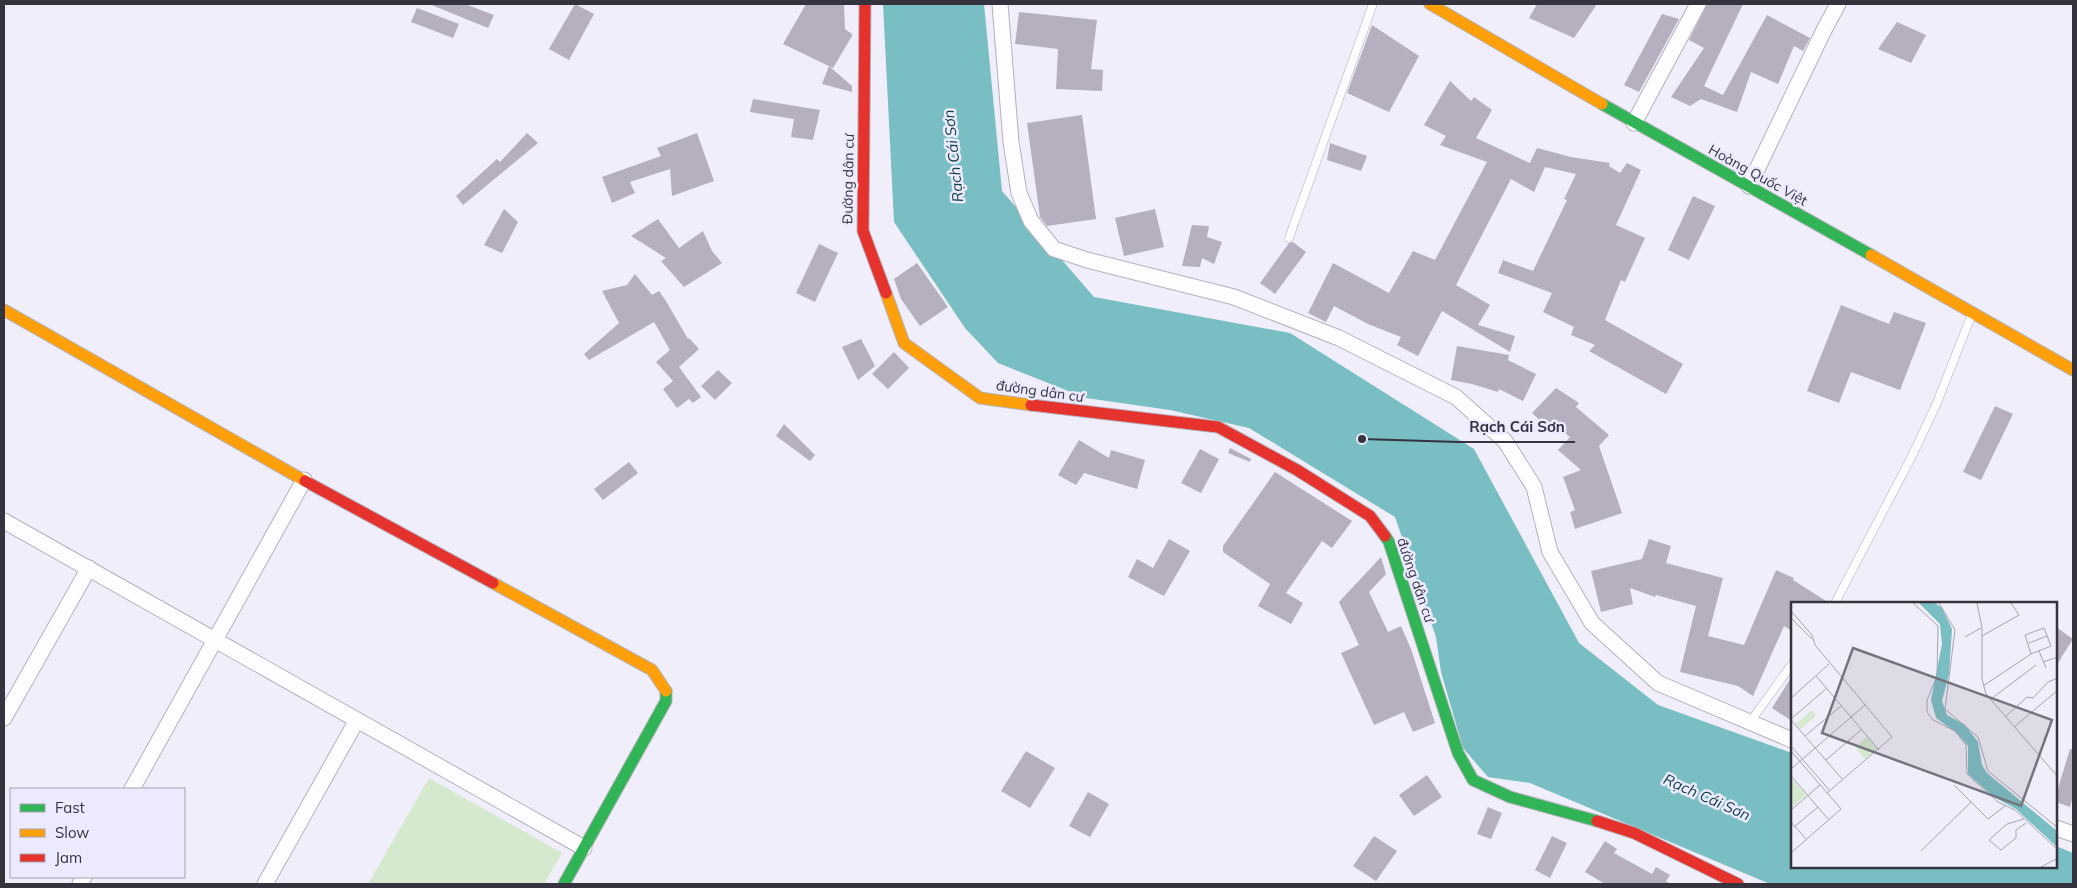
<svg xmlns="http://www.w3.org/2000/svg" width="2077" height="888" font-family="Mulish,sans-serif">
<rect width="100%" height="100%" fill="#f0eefa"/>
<path fill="#d4e9cd" d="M429,778L562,853L544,884H368Z"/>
<path fill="#78bec2" d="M883,4H984L1002,191L1094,297L1290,333L1474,449L1579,643L1658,705L1792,753V867H2056V846L2073,853V884H1770L1530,783L1488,777L1463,748L1441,672L1436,637L1395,517L1249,428L1170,410L1086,398L998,363L965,328L894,222Z"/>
<g fill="#b6afc0">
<path d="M429,4H465L494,15L488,28Z"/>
<path d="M575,4L594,14L569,60L549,49Z"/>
<path d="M806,4H844L845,29L852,34V36L833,68L783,44Z"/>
<path d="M1537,4H1597L1574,38L1529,18Z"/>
<path d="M1707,4H1743L1704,86L1723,95L1767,15L1810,38L1803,51L1794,46L1778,84L1751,72L1737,112L1701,99L1690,106L1671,97L1704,48L1689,40Z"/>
<path d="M417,8L459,24L453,38L411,22Z"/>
<path d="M1019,12L1097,20L1091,69L1103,70L1102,91L1056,89L1058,49L1015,44Z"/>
<path d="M1662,14L1679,19L1639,92L1624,85Z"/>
<path d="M1897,22L1926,35L1911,63L1878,49Z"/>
<path d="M1372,25L1419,56L1389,112L1347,93Z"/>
<path d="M829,66L852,86V92L822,84Z"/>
<path d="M1450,81L1471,101L1474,97L1492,110L1476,138L1530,163L1537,148L1571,157L1610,163L1609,166L1620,173L1627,163L1641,170L1616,225L1645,238L1625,282L1621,280L1605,320L1683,364L1666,394L1589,351L1595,345L1571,335L1574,327L1543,312L1552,293L1498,273L1503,260L1533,271L1567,200L1564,199L1576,174L1545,167L1534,192L1511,179L1456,285L1490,305L1478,325L1515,336L1510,352L1442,311L1418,356L1397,345L1401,337L1368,324L1334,306L1326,322L1308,313L1333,263L1389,293L1413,251L1435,260L1487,162L1440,145L1446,136L1424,125Z"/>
<path d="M753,99L820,110L813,140L791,137L794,119L750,112Z"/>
<path d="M1082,115L1096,219L1047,226L1040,217L1027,123Z"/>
<path d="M527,133L538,143L463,205L456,196L497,159L500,162Z"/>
<path d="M697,133L714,181L672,196L670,169L630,182L635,193L612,203L602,177L661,156L657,148Z"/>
<path d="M1330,143L1367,156L1361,171L1327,160Z"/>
<path d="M1693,196L1715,206L1689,260L1668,250Z"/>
<path d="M504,209L518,222L502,253L484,245Z"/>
<path d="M1155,209L1164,247L1124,256L1115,218Z"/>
<path d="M658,219L679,248L703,231L712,251L722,263L684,287L661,261L666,258L631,236Z"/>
<path d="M1192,225L1209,226L1207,237L1222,242L1214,264L1202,258L1200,267L1182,266Z"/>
<path d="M1293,242L1306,252L1275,294L1260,283L1289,243Z"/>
<path d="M819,244L838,253L815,302L796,293Z"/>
<path d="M917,263L948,307L920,326L901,299L894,279Z"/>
<path d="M635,274L652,295L659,291L666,301L688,339L689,338L699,349L679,367L701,397L693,403L689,399L677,408L663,389L673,381L656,362L670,350L654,322L589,360L584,354L619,323L602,291L627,285Z"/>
<path d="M1841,305L1889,324L1894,312L1926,323L1900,390L1851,372L1839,403L1807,391Z"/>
<path d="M861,339L875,366L858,380L842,347Z"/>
<path d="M1457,346L1509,355L1508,360L1536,374L1523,401L1499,389L1498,392L1472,384L1451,380Z"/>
<path d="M894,352L909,368L888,389L872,374Z"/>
<path d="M718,370L732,383L715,400L701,386Z"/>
<path d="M1556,388L1579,403L1576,407L1609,435L1599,446L1622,513L1575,529L1570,512L1575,510L1563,477L1581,470L1558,450L1570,437L1545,419L1542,422L1532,413Z"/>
<path d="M1995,406L2013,414L1981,480L1963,472Z"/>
<path d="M784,424L815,455L810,461L776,436Z"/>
<path d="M1079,440L1109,458L1111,450L1145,460L1137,489L1084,473L1076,485L1058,475Z"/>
<path d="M1230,448L1251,459L1250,462L1228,453Z"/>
<path d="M1200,449L1219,459L1201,493L1181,483Z"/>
<path d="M629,462L638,473L603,500L594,489Z"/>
<path d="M1275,472L1352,521L1332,548L1322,541L1286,593L1303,603L1291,624L1258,606L1270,584L1223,552V546Z"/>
<path d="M1169,539L1190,551L1164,596L1128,577L1137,559L1153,568Z"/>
<path d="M1649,539L1671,546L1666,563L1723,578L1708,636L1744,645L1776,570L1794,578L1793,580L1829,603H1792V631L1784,626L1753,696L1738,686L1680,672L1696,606L1656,595L1655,597L1630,588L1633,604L1601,612L1591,571L1642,559Z"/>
<path d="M1381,557L1386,574L1369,592L1388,632L1401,626L1411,649L1435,723L1413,732L1404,712L1374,725L1341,653L1359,645L1339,602Z"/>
<path d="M2056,627L2073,639L2056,666Z"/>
<path d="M1792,676V721L1772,708Z"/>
<path d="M2070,749H2073V796L2070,807L2056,802V795Z"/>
<path d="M1026,751L1055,768L1030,808L1001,791Z"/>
<path d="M1427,775L1442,797L1414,816L1399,795Z"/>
<path d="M1088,792L1109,804L1090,837L1069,826Z"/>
<path d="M1488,807L1502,813L1491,839L1477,834Z"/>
<path d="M1374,836L1397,851L1376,881L1353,866Z"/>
<path d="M1552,836L1567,843L1550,878L1535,870Z"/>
<path d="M1605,841L1617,849L1614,853L1652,874L1656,867L1670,875L1666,881L1671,884H1605L1585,872Z"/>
</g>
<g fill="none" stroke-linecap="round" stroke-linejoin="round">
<defs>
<g id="lane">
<path d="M1289,238L1373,4"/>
<path d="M1835,603L1911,458L1936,405L1972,314"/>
<path d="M1750,722L1792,664"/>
</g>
<g id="street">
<path d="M1000,4L1011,142L1019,193L1031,221L1054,249L1087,260L1234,297L1339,338L1456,397L1505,441L1534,487L1550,552L1592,623L1658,683L1792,740"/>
<path d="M1634,123L1698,4"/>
<path d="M1749,186L1824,30L1838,4"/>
<path d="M4,521L584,848"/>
<path d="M4,718L89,568"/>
<path d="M132,789L304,480"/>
<path d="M2056,828L2073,834"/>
<path d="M80,884L84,877"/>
<path d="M265,884L357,720"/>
</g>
<g id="fast">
<path d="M1602,104L1871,255"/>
<path d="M1385,536L1389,542L1458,753L1473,780L1510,797L1597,821"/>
<path d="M564,884L666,701V691"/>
</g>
<g id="slow">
<path d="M1430,4L1602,104"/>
<path d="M1871,255L2073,370"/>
<path d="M886,293L904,343L980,398L1031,405"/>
<path d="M4,310L305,481"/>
<path d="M493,583L652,670L666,691"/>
</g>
<g id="jam">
<path d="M865,4L863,231L886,293"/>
<path d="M1031,405L1218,427L1297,470L1370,516L1385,536"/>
<path d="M305,481L493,583"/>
<path d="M1597,821L1634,833L1738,884"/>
</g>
</defs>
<use href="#lane" stroke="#b4b2bc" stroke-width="9"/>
<use href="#street" stroke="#b4b2bc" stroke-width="17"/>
<use href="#fast" stroke="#b4b2bc" stroke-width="13"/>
<use href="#slow" stroke="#b4b2bc" stroke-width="13"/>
<use href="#jam" stroke="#b4b2bc" stroke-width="13"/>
<use href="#lane" stroke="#fdfcfe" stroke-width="8"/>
<use href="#street" stroke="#fdfcfe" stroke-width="15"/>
<use href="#fast" stroke="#30b455" stroke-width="11"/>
<use href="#slow" stroke="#ff9f0a" stroke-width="11"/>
<use href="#jam" stroke="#e5322d" stroke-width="11"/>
</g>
<g text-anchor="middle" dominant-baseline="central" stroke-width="5" stroke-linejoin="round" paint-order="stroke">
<g font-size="14" fill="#35333d" stroke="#eceafe">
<text transform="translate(1758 175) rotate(29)">Hoàng Quốc Việt</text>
<text transform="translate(848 179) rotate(-89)">Đường dân cư</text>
<text transform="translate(1040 391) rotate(8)">đường dân cư</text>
<text transform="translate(1416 580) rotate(71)">đường dân cư</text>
</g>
<g font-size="15" font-style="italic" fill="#124141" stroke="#eceafe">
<text transform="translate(953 156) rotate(-96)">Rạch Cái Sơn</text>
<text transform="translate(1707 797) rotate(24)">Rạch Cái Sơn</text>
</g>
</g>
<g transform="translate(1791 602)">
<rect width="266" height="266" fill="#f0eefa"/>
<path d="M21,108L25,114L10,127L5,122ZM76,135L86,147L74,157L64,145ZM0,176L15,193L0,206Z" fill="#d4e9cd"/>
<path d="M128,1H144L151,6L161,27L158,72L151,99L156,113L174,123L187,140L191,163L196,171L266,229V245L225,207L203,195L177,172V144L166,131L145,116L140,98L151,42L149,22Z" fill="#78bec2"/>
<path fill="none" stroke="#a5a3ae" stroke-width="1" d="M122,1L147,24L146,74L136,98V110L142,118L164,129L175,143L176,172L207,200L224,208L267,248M148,1L164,28L154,107L187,135L197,169L267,226M186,1L191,26V77L195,92L267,175M0,9L21,33L24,43L101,135L36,191M0,16L21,37M253,26L260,44L240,52L234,33ZM191,34L228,13L220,1M174,35L190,26M238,41L256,34M248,49L255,66M252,60L267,55M25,74L88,148M192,84L240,52M0,96L38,62M200,97L245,63M214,115L236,95L242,96L257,80L267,76M0,117L36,86M0,118L52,178M223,125L267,88M14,134L50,104M0,144L39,189M0,149L50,207L0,251M35,158L71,127M0,167L74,103M0,174L38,218M163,183L180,200M0,208L29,183M233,217L216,222L198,238L210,248L225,236V228L235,221M0,220L15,237M4,224L27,205M130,249L180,200L197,217L214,204M250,265L267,256"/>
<path fill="#76747f" fill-opacity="0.15" stroke="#76747f" stroke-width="2.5" d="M62,46L261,118L230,204L31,131Z"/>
<rect width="266" height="266" fill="none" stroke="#35333d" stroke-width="2.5"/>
</g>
<path fill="none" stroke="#35333d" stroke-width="2" d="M1362 439L1459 442H1575"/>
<circle fill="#35333d" stroke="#eceafe" stroke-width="2" cx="1362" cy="439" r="5"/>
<g font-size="15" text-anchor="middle" font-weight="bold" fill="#35333d" stroke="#eceafe" stroke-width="5" stroke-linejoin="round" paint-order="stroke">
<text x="1517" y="432">Rạch Cái Sơn</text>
</g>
<rect width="2077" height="888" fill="none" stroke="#35333d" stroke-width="10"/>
<rect x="10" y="788" width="175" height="90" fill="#eceafe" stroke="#a3a1b1"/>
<rect x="20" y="804" width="25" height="8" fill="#30b455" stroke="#a3a1b1"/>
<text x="55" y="813" font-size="15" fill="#35333d">Fast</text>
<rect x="20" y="829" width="25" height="8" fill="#ff9f0a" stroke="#a3a1b1"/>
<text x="55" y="838" font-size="15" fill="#35333d">Slow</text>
<rect x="20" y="854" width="25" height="8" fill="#e5322d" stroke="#a3a1b1"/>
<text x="55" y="863" font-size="15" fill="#35333d">Jam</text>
</svg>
